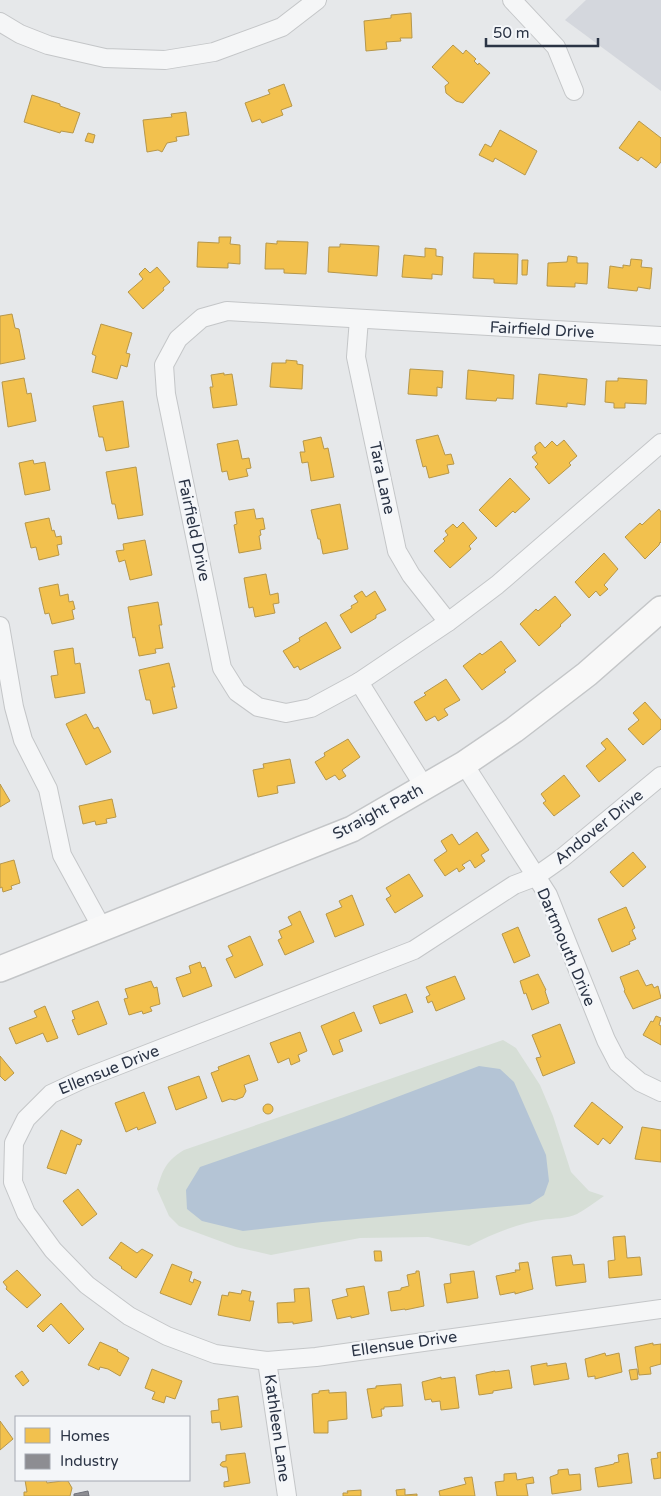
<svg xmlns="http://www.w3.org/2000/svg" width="661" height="1496" font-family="'Varela Round',sans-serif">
<rect width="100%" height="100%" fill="#e6e8ea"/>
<path fill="#d4d7dd" d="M586,0H661V91L565,20Z"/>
<path fill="#d6ded6" d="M503,1040L516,1048L540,1085L553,1116L571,1172L589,1191L604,1196C595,1202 586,1209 577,1214C567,1219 554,1218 542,1220C516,1224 492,1234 469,1246L428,1237L360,1238L271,1255L236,1247L179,1226L169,1216L157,1189C163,1169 166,1161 184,1150Z"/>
<path fill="#b4c4d5" d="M479,1066L500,1069L514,1082L546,1155L549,1181L544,1195L530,1204L322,1222L243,1231L202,1221L187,1209L186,1190L200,1167L344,1117Z"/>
<g fill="#f2c14e" stroke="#b6974b">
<path d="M411,13L412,38H400L401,41L386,42L387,49L366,51L364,21L391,18V15Z"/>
<path d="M453,45L463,54L466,50L476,59L474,61L478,65L479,63L490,73L463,103L456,101L446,93L445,86L449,83L432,67Z"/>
<path d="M284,84L292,106L281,110L283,115L262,123L260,119L252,122L245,103L270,94L268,90Z"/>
<path d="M32,95L60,104V106L80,113L73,133L61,131L60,133L24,122Z"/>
<path d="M186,112L189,135L176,137L177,141L167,143L162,152L158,150L147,152L143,120L172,117L171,114Z"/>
<path d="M639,121L661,138V162L656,168L641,157L638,161L619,148Z"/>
<path d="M500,130L537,151L525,175L495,158L493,162L479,155L485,144L491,147Z"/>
<path d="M88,133L95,135L93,143L85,141Z"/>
<path d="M219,237H231L230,244L240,245V264L228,263V268L197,267L198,242L219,243Z"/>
<path d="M277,241L308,242L306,274L284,273V269H265L266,243L277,244Z"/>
<path d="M340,244L379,246L377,276L328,272L329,247H340Z"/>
<path d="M425,248L436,249V256L443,257L442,275L432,274V279L402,277L404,255L425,257Z"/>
<path d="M474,253L518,254L517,284L494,283V279L473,278Z"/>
<path d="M568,256L577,257V263H588L587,284L575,283V287L547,286L548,263L567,262Z"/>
<path d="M631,259L642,260L641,267L652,268L650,289L638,287L637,291L608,288L610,266L623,268V265L630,266Z"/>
<path d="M522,260H528L527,275H522Z"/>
<path d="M157,267L170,282L163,288L164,290L143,309L128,292L143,279L139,274L145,268L150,273Z"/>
<path d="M12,314L15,328L19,329L25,359L0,364V316Z"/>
<path d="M101,324L132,333L126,353L130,354L127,367L121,365L117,379L92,372L96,356L92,354Z"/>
<path d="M286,360L297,361V364L303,365L302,389L270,387L272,363H286Z"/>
<path d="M410,369L443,371L442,388L437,387V396L408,394Z"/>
<path d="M468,370L514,375L513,399L497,398L496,401L466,399Z"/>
<path d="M224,373V375L232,374L237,405L213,408L210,387H213L211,375Z"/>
<path d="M539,374L587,379L585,405L567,403V407L536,404Z"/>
<path d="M24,378L27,394L31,393L36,421L8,427L2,382Z"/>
<path d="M618,378L647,380L646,404L625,403V408H614V403L605,402L606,381H618Z"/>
<path d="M123,401L129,447L106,451L103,437H99L93,406Z"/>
<path d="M438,435L445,455L451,454L454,464L447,465L449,473L429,478L426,466L423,467L416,440Z"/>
<path d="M321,437L324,449L328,448L334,477L311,481L308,462L302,463L300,452H305L303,441Z"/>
<path d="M238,440L242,459L249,458L251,468L246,469L248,476L229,480L227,471L222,472L217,444Z"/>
<path d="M564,440L577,456L569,463L571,465L549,484L535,467L538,464L532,457L537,453L535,450V446L540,442L545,448L552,441L557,446Z"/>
<path d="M33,460L34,464L45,462L50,490L25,495L19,463Z"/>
<path d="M136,467L143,515L118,519L115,504H112L106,472Z"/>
<path d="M510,478L530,499L515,513L513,511L496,527L479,510Z"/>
<path d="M340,504L348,549L323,554L320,539H318L311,510Z"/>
<path d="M254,509L256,519L263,518L265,529L260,530L261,535L259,536L261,549L239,553L234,525L237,524L235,512Z"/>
<path d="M659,509L661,512V543L660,542L659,545L645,559L625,537L640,523L642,525Z"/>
<path d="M49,518L52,531L54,530L56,537L61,536L62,544L57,545L59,555L39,560L36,547L31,548L25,523Z"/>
<path d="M463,522L477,538L469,546L471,549L450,568L434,551L445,541L443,539L448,535L445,531L453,524L457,528Z"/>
<path d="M145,540L152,575L130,580L125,560L119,562L116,551L124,550L123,544Z"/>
<path d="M604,553L618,569L604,585L608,589L600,596L596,591L589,598L575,582Z"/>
<path d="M266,574L270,595L278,593L279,603L273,604L275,613L255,617L253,607L249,608L244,578Z"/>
<path d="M58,584L60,596L68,594L69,602L73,601L75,609L72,610L74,619L52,624L49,613L45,614L39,588Z"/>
<path d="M362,591L366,597L375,591L386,610L376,615V618L351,633L340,615L352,608L351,606L358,602L354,596Z"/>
<path d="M555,596L571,615L560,625L561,626L539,646L520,624L536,609L538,611Z"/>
<path d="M158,602L162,625H159L163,648L155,649L156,653L139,656L135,637L133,638L128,607Z"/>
<path d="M326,622L341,648L300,670L298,666L294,668L283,651L300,641L299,638Z"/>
<path d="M501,641L516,661L504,670L506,672L482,690L463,666L480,653L482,655Z"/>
<path d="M73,648L75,664L80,663L85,693L55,698L51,676L58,675L54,651Z"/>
<path d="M169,663L175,687H172L177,708L153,714L150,700H146L139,670Z"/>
<path d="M446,679L460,700L444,709L448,715L438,721L435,716L426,721L414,702L426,695L424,693Z"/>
<path d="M645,702L661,720V729L643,745L628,729L639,720L633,713Z"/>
<path d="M86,714L94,729L98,727L111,752L86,765L66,724Z"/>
<path d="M607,738L626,760L599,782L586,766L606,749L601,743Z"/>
<path d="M348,739L360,757L342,770L346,776L339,780L335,775L326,780L315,762L325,756L324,753Z"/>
<path d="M290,759L295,783L277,786L278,793L258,797L253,770L264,768L263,764Z"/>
<path d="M564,775L580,796L554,816L543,803L546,801L541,794Z"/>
<path d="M0,784L10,801L0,807Z"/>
<path d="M112,799L116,817L106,819L107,823L96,825L95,821L83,824L79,806Z"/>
<path d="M477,832L489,850L481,855L485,861L475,868L470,860L462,865L465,868L459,872L457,868L445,876L434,860L447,851L441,841L452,834L459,845Z"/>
<path d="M633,852L646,867L623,887L610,872Z"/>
<path d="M14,860L20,883L11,886L12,889L3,892L2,887L0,888V864Z"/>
<path d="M409,874L423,896L395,913L386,899L391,896L386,888Z"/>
<path d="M352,895L364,925L335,937L326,914L342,907L339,901Z"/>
<path d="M626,907L635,928L632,930L636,939L629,942L630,944L612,952L598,919Z"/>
<path d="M300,911L314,942L285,955L278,940L282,938L279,931L292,925L288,917Z"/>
<path d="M518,927L530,956L514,963L502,934Z"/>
<path d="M250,936L263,965L235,978L226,959L233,956L228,946Z"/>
<path d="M200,962L202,968L205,967L212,986L183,997L176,978L191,973L189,966Z"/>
<path d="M638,970L646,986L652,984L654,988L658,986L661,998L633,1009L624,991L625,990L620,977Z"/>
<path d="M538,974L546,990L545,991L549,1003L532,1010L526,993L524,994L520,981Z"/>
<path d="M455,976L465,999L436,1011L432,1001L428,1003L426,997L430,995L426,987Z"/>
<path d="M151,981L154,988L157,987L160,1004L150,1007L152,1011L143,1014L142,1011L129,1015L124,999L128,998L125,989Z"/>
<path d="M406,994L413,1012L380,1024L373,1006Z"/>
<path d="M98,1001L107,1024L78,1035L72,1020L75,1019L72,1011Z"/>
<path d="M45,1006L58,1038L47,1042L43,1033L16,1044L9,1028L37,1017L34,1011Z"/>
<path d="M354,1012L362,1031L339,1040L343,1051L333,1055L321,1026Z"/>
<path d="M656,1016L661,1018L659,1025L661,1026V1045L643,1035L651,1021L653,1022Z"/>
<path d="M560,1024L575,1063L543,1076L536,1058L541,1057L532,1035Z"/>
<path d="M300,1032L307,1051L298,1055L300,1061L291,1065L289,1058L278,1063L270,1043Z"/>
<path d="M249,1055L258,1080L244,1085L246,1091L243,1097L235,1100L230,1099L222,1102L211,1073L219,1070L218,1067Z"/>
<path d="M0,1056L14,1073L5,1081L0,1076Z"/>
<path d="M199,1076L207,1098L176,1110L168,1087Z"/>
<path d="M144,1092L156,1123L138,1130L137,1127L126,1132L115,1103Z"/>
<path d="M592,1102L623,1127L610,1144L603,1138L598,1145L574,1126Z"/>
<circle cx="268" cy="1109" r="5"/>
<path d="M642,1127L661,1130V1162L635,1159Z"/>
<path d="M61,1130L82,1140L80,1145L77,1144L66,1174L47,1168Z"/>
<path d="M78,1189L97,1214L82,1226L63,1201Z"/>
<path d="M625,1236L627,1258L640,1257L642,1275L609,1278L608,1261L615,1260L613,1237Z"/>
<path d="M121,1242L137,1253L142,1249L153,1255L136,1278L121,1268L122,1267L109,1258Z"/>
<path d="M374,1251H381L382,1261H375Z"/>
<path d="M571,1255L573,1265L584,1264L586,1282L556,1286L552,1257Z"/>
<path d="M528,1262L533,1289L515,1294V1292L500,1295L496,1276L516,1272L515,1270H520L519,1263Z"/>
<path d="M172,1264L192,1272L189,1281L193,1283L194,1279L201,1282L191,1305L160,1293Z"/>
<path d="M17,1270L41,1295L27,1308L6,1289L7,1287L3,1282Z"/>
<path d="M416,1271H419L424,1306L405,1310V1309L391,1311L388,1292L401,1290V1288L409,1286L407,1275L416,1273Z"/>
<path d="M474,1271L478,1298L447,1303L444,1284L451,1283L450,1274Z"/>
<path d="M364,1286L369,1314L351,1318V1316L337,1319L332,1300L348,1296L346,1289Z"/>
<path d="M309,1288L312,1321L293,1324V1322L278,1323L277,1303L295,1302L294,1289Z"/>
<path d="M242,1290L251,1292L249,1301H254L250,1321L218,1315L222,1295L228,1296L229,1292L241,1294Z"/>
<path d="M61,1303L84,1329L69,1344L51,1324L43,1332L37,1326Z"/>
<path d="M100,1342L118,1350L117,1351L129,1358L120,1376L108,1369L100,1367L99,1370L88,1365Z"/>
<path d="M653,1343V1345L661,1344V1364L650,1367L651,1374L639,1375L635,1347Z"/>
<path d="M605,1353L606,1356L619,1353L622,1372L595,1379V1376L588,1377L585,1359Z"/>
<path d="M547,1363V1366L566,1363L569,1379L534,1385L531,1366Z"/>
<path d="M152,1369L182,1381L175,1399L166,1396L164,1403L152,1399L155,1392L145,1388Z"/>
<path d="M637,1369L638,1379L631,1380L629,1370Z"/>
<path d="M509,1370L512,1388L493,1391V1393L479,1395L476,1375L495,1371V1372Z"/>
<path d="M22,1371L29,1381L23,1386L15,1376Z"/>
<path d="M441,1377V1379L455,1377L459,1408L441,1410L440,1401L432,1402L431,1399L425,1400L422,1382Z"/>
<path d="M401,1384L403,1406L384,1407V1409H381L382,1416L372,1418L367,1389L376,1388V1386Z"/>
<path d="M329,1390V1393L346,1392L347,1419L328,1421V1433H314L312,1394L319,1393V1391Z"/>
<path d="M238,1396L242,1427L221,1430L220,1422L212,1423L211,1411L219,1410L218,1399Z"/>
<path d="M0,1421L13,1439L0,1450Z"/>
<path d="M661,1452V1478L654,1479L651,1459L658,1458L657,1453Z"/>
<path d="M245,1453L250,1483L224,1487V1482L229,1481L227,1467H223L220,1465L222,1462L226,1461V1455Z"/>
<path d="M628,1453L632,1483L598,1487L595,1468L614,1464V1463L619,1462L618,1455Z"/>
<path d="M568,1469L569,1475L580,1474L581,1490L552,1494L550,1477L558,1474V1470Z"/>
<path d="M516,1473L517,1480L533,1477L534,1483L526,1484L528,1496H497L495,1482L504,1481V1474Z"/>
<path d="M472,1477L475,1496H440L439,1491L466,1484L464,1478Z"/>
<path d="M25,1480H46L47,1483L62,1481H68L72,1488L70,1496H24V1492H27Z"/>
<path d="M405,1489V1495L417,1494V1496H397L396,1490Z"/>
<path d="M361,1490V1496H343V1493H348L347,1491Z"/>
</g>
<path fill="#8d8d92" stroke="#70727b" d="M88,1491L89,1496H74V1494Z"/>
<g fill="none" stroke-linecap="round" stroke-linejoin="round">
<defs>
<g id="minor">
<path d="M512,0L556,47L574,91"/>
<path d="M0,22L20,34L48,45L105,58L165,60L214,52L282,27L317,0"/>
<path d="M359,319L356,357L397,551L411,575L448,622"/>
<path d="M661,336L227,311L202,318L178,339L164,365L166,394L222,668L237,692L258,707L286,713L311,708L359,682L448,622L497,585L661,443"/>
<path d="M0,626L14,707L23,740L48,789L62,855L102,928"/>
<path d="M359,682L425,788"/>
<path d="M464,764L548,895L606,1040L618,1063L640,1082L661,1092"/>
<path d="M661,776L562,858L535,877L514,885L414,950L83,1079L51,1094L26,1119L14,1143L13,1182L26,1213L53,1250L87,1285L129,1316L167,1336L215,1354L267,1361L316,1357L661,1309"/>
<path d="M267,1361L287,1496"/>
</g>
<path id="secondary" d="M0,969L352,829L464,764L514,730L587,674L661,609"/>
</defs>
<use href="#minor" stroke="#c4c6c8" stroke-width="20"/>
<use href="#secondary" stroke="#c4c6c8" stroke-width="28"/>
<use href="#minor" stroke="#f5f6f7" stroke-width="18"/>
<use href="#secondary" stroke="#f8f8f8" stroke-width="25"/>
</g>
<g text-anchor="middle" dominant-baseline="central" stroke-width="5" stroke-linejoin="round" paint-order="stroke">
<g font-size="16" fill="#2b3445" stroke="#f4f6f9">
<text transform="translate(542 330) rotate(3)">Fairfield Drive</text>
<text transform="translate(382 478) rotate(78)">Tara Lane</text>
<text transform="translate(194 530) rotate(78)">Fairfield Drive</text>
<text transform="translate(378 812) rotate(-28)">Straight Path</text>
<text transform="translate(599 827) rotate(-39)">Andover Drive</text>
<text transform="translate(566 947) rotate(67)">Dartmouth Drive</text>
<text transform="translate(109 1070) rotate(-22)">Ellensue Drive</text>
<text transform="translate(404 1344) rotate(-8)">Ellensue Drive</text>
<text transform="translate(277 1428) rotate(82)">Kathleen Lane</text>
</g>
</g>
<rect x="15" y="1416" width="175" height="65" fill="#f4f6f9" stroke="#a4a8b1"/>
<rect x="25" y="1428" width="25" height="15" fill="#f2c14e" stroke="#a4a8b1"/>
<text x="60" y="1441" font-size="15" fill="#2b3445">Homes</text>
<rect x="25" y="1454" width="25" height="15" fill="#8d8d92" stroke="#a4a8b1"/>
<text x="60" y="1466" font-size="15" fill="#2b3445">Industry</text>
<path d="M486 38v8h112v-8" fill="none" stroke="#2b3445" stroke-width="2.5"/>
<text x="493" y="38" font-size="15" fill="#2b3445" stroke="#f4f6f9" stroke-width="4" paint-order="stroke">50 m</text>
</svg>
